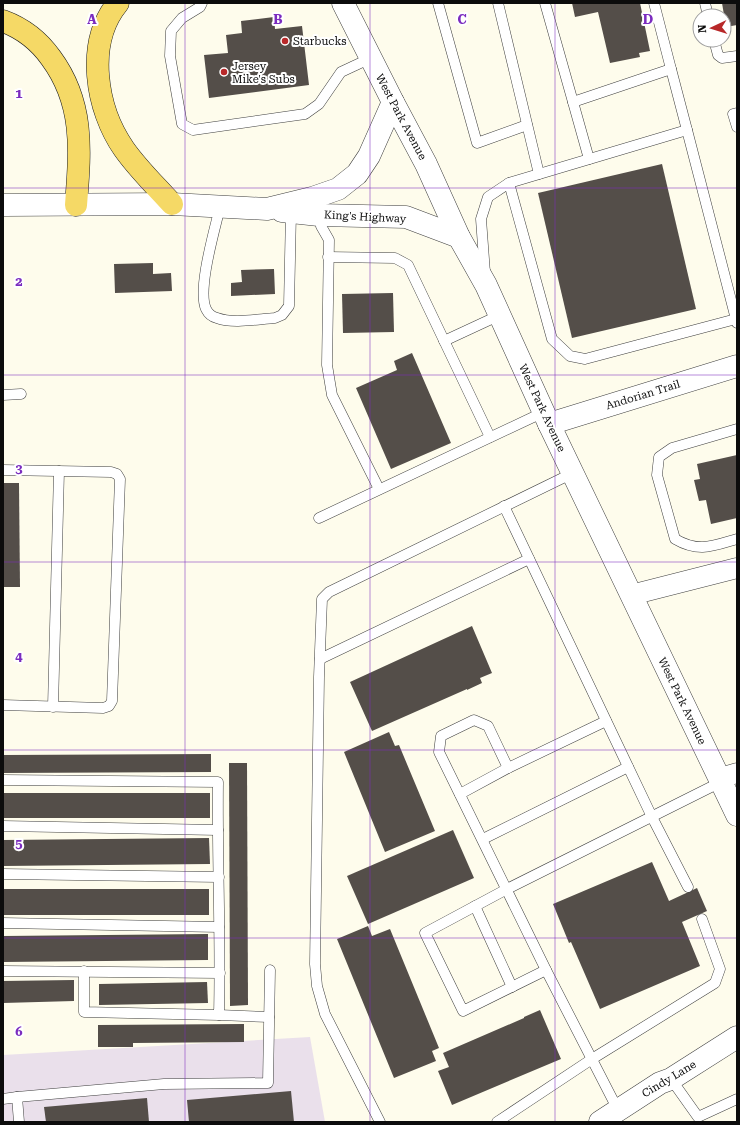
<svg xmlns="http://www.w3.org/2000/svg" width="740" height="1125" font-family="'Roboto Serif',serif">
<rect width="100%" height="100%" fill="#fefcec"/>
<path fill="#eae0eb" d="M310,1037L325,1122H3V1055Z"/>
<g fill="#544e49">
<path d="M572,3H640L650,51L639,53L640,57L610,63L598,12L575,17Z"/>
<path d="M722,3H737V25L726,27Z"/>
<path d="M274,17L275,29L302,26L309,85L209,98L204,55L228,53L226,35L242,33L241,21Z"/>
<path d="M662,164L696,309L572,338L538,193Z"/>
<path d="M153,263V274L171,273L172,291L115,293L114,264Z"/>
<path d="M274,269L275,294L231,296V283L242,282L241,270Z"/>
<path d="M393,293L394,332L343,333L342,294Z"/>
<path d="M412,353L451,443L391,469L356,388L397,370L394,361Z"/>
<path d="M737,455V518L711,524L706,500L699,501L694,480L700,479L697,464Z"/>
<path d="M3,483H19L20,587H3Z"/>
<path d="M472,626L492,673L480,678L482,683L467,690V689L372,731L350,682Z"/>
<path d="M389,732L395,746L399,745L435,831L385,852L344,752Z"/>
<path d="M211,754V772L3,773V755Z"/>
<path d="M229,763H247L248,1005L230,1006Z"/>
<rect x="3" y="793" width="207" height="25"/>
<path d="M453,830L474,878L368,924L347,876Z"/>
<path d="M209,838L210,864L3,866V840Z"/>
<path d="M652,862L669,901L697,888L707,911L682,922L700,966L600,1009L571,942L569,943L553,904Z"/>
<rect x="3" y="889" width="206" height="26"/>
<path d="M368,926L372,936L390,929L439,1048L432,1051L436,1061L394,1078L337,939Z"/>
<path d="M208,934V960L3,962V936Z"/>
<path d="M74,980V1001L3,1003V981Z"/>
<path d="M207,982L208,1003L99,1005V984Z"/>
<path d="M540,1010L561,1059L452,1105L438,1071L449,1067L443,1053L524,1018V1017Z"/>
<path d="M244,1024V1042L133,1043V1047H98V1025Z"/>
<path d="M291,1091L294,1122H189L187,1100Z"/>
<path d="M147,1098L149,1122H46L44,1107Z"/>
</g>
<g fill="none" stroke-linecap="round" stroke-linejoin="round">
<defs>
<g id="service">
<path d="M202,3L200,7L182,18L171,31L170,56L182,124L193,130L305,114L319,104L341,72L371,58"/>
<path d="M438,3L477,143L527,125"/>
<path d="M498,3L539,174"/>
<path d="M545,3L573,102"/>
<path d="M654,3L671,69"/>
<path d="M705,3L708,16"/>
<path d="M714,40L718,55L722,58L737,56"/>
<path d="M737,113L733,114L737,127"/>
<path d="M589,159L573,102L671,69L687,130"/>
<path d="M509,183L552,339L570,356L585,359L736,319"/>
<path d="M220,207C215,229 197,289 206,309C208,313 212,317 217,318C233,324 258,319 275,318L282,315L289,306L291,212"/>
<path d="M321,215V226L329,240L327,365L332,395L379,489"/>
<path d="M328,257L395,258L408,265L490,437"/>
<path d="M485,273L481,219L488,197L509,183L687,130L737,323"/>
<path d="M444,341L500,315"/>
<path d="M3,395L21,394"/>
<path d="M737,429L672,448L659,457L657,475L675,539C699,553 713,546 737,539"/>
<path d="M3,470L111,472L117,474L120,479L112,701L109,706L103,708L3,705"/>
<path d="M504,506L652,817L688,887"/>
<path d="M319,518L544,412"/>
<path d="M320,659L529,559"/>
<path d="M53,707L59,471"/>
<path d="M3,780L218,782C217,860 221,937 219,1015L84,1012V971"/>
<path d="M460,794L508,768"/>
<path d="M3,826L218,830"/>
<path d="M483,839L628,767"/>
<path d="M3,874L219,877"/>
<path d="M475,906L512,987"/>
<path d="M3,923L219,927"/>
<path d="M546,970L439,752L441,736L474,720L488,726L508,768L606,721"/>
<path d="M3,971L220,973"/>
<path d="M219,1015L269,1017"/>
<path d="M671,1079L698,1117L737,1099"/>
<path d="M17,1097L164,1084L268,1083L270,970"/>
<path d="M3,1099L17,1097L19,1122"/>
<path d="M618,1110L546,970L463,1011L425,933L507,889L721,782"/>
<path d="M380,1122L325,1014L317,986L315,964L319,677L322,599L329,592L573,473"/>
<path d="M497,1122L592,1059L715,983L720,969L702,919"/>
</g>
<g id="minor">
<path d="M631,595L737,568"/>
<path d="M720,778L737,773"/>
</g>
<g id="tertiary">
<path d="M343,3L393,102L426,164L459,237L486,285L549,424L737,815"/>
<path d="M3,205L172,204L267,209L312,198L338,189L357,174L369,156L393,102"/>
<path d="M282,211L319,215L406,217L459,237"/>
<path d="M549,424L737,366"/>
<path d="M600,1122L660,1083L671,1079L737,1037"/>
</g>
<g id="primary">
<path d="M118,3C85,43 96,109 124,149C138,169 156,186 172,204"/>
<path d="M3,21C22,28 39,41 51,58C85,104 80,152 76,205"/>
</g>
</defs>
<use href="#service" stroke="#3f3f3f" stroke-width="11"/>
<use href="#minor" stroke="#3f3f3f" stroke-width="21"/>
<use href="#tertiary" stroke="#3f3f3f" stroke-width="23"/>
<use href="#primary" stroke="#1d1d1d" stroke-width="23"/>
<use href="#service" stroke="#fff" stroke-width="10"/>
<use href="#minor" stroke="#fff" stroke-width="20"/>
<use href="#tertiary" stroke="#fff" stroke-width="22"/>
<use href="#primary" stroke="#f5d966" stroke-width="22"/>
</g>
<path fill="none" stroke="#7b2cbf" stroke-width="1" stroke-opacity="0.55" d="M185,3V1122M370,3V1122M555,3V1122M3,188H737M3,375H737M3,562H737M3,750H737M3,938H737"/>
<g fill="#b82829" stroke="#fff" stroke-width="1.5">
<circle cx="285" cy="41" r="4"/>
<circle cx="224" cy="72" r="4"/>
</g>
<g text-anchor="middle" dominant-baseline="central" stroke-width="4" stroke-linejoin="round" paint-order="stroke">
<g font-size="11" fill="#0c0c0c" stroke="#fff" text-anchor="start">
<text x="293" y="41">Starbucks</text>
<text x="232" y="66">Jersey<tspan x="232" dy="13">Mike's Subs</tspan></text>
</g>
<g font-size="11" fill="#0c0c0c" stroke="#fff">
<text transform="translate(401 117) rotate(62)">West Park Avenue</text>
<text transform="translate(365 217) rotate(3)">King's Highway</text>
<text transform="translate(643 395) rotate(-17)">Andorian Trail</text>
<text transform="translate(542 408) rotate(65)">West Park Avenue</text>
<text transform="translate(682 701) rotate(64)">West Park Avenue</text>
<text transform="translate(669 1079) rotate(-31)">Cindy Lane</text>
</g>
</g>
<g font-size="13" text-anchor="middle" font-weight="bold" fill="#7b2cbf" stroke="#fff" stroke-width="4" stroke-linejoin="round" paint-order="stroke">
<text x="92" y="24">A</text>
<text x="278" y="24">B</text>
<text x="462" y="24">C</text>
<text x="648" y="24">D</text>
<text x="19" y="98">1</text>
<text x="19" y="286">2</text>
<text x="19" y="473">3</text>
<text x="19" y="661">4</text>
<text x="19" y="848">5</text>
<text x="19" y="1036">6</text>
</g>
<rect width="740" height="1125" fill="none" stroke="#0c0c0c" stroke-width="8"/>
<g transform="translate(712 28) rotate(266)"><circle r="19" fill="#ffffff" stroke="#9e9e9e"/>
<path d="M0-3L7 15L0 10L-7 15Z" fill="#b82829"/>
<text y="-6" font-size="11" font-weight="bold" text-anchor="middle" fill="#0c0c0c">N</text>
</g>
</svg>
